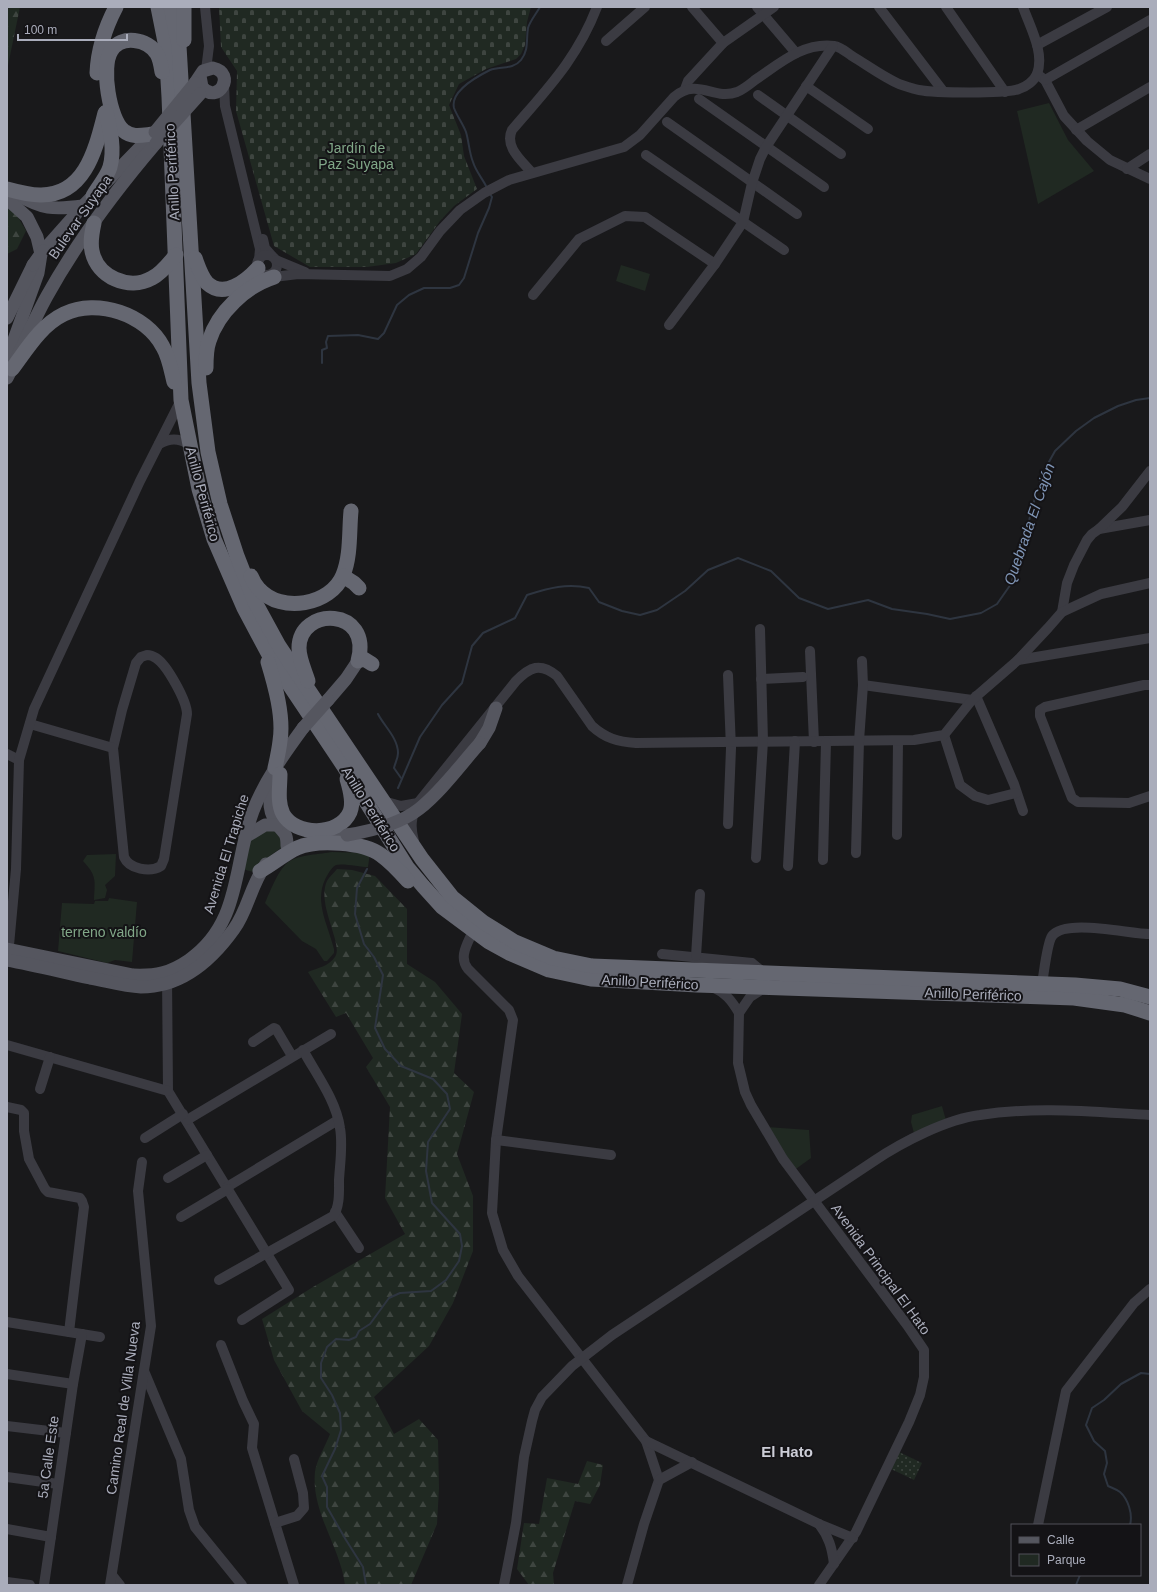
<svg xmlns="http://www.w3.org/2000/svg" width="1157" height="1592" font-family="Helvetica,sans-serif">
<defs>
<pattern id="forest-firs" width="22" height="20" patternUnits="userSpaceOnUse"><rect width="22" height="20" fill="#202922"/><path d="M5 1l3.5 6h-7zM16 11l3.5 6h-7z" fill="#3e4540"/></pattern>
<pattern id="cemetery-stones" width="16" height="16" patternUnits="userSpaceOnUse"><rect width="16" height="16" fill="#202922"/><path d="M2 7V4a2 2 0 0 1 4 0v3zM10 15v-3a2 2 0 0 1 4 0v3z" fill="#3e4540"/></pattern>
<pattern id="garden-dots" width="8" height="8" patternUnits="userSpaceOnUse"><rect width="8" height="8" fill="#202922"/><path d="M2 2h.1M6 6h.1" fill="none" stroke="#3e4540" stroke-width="1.8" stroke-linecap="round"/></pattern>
</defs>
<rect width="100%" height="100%" fill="#19191b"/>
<g fill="#202922">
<path d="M1049,103L1068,140L1094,171L1038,204L1017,111Z"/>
<path d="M621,265L650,274L645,291L616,281Z"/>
<path d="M274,826L284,846L271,855L257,873L242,869L248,838Z"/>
<path d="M332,852L370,853L368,867C360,867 343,863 336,865C332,867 330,871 328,874C312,899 328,924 334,949V953L327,961H324L316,949L302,941L265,903C270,892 279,867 290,861C299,855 321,854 332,852Z"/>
<path d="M116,854L115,876L105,885L107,890L105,898L94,900C95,880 97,876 83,861L87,855Z"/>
<path d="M109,898L137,902L132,962L115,960L107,963L58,951L62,903L94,904L95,901H108Z"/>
<path d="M942,1106L947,1124L915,1137L911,1122L912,1115Z"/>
<path d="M767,1127L809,1130L811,1158L793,1171Z"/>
</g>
<g fill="url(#forest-firs)">
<path d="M7,7H20L7,70Z"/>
<path d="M7,206L18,217L26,231L17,249L7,254Z"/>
<path d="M337,869L352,870L375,876L407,909V964L435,982L462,1014L454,1073L474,1092L457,1154L473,1196V1251L453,1303L429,1346L374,1397L394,1434L419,1419L438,1440L439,1488L437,1524L411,1585H345C340,1546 311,1512 315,1472C316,1461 326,1445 330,1434L302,1411L274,1360L262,1319L313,1287L405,1234L385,1198L390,1107L366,1067L373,1058L346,1013L336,1017L308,972C318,968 329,966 335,957C344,945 316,904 327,881C329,877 334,873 337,869Z"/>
<path d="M587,1461L603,1465L600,1485L590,1504L575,1501L553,1573L554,1585H529L517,1569L524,1523L539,1524L547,1478L578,1484Z"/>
</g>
<path fill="url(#cemetery-stones)" d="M219,7H531L527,22L525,45L521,54L516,59L486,69L459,84L449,105L461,135L464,156L477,189L454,206L440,221L416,254L396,263L367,267H310L274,246L236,111L237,71L221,47Z"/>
<path fill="url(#garden-dots)" d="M899,1452L922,1463L914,1480L891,1469Z"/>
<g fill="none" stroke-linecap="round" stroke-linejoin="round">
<g stroke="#2e3540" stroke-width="2">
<path d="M487,188C483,179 476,172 473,162C469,152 469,142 466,132C463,124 457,116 454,108C450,91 478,76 490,70C500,66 513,70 521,60C529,50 526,40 528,28C530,21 536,14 540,7"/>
<path d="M322,363V350L327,348L326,342L328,336L358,335L378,339L384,333L397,305L409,295L424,288H450L459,285L464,278L478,233L489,208L492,197L490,194"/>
<path d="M378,714C384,726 398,738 398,753C398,759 395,763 394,768L401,778"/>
<path d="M398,788L420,737L442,705L462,683L472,646L483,633L515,618L527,595C549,588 567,583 589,588L599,602L622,611L640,615L657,610L685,591L708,570L738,558L771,571L799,598L828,609L868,600L892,609L927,614L950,619L981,613L997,604L1011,584L1021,551L1036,494L1045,469L1055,451L1076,431L1094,418L1118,406L1136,400L1150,398"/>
<path d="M1130,1525C1133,1514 1128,1499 1120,1492C1116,1489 1112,1488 1108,1486L1104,1474L1107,1463L1105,1451L1094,1441L1086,1425L1092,1408L1104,1400L1121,1384L1141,1373L1150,1374"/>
<path d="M366,1585L363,1567L346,1540L327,1507V1487L322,1476L335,1449L341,1430L340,1413L332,1395L321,1378V1363L327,1347L336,1339L349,1340L356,1337L359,1331L370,1324L389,1298L400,1293L431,1291L446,1280L459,1261L462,1246L460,1234L432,1203L426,1171L428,1142L450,1109L447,1094L433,1079L401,1066L385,1049L375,1028L383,975L374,957L364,944L355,914L357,888L367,869"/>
<path d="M1076,1585L1080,1575"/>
</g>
<g stroke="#3b3b42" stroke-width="10">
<path d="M205,7L209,46L206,70"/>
<path d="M692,7L723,43"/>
<path d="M757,7L796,53"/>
<path d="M879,7L943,91"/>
<path d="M946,7L1005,92"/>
<path d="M606,41L645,7"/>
<path d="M1037,45L1107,7"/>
<path d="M1037,74L1045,80L1064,116L1087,141L1110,160L1150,179"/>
<path d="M1045,80L1150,20"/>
<path d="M224,85L225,106L260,249L259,260"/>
<path d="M806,86L868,129"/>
<path d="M685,89L688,81L723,43L774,7"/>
<path d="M758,95L841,154"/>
<path d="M699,99L824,187"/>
<path d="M667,122L797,214"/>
<path d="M1076,130L1150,87"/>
<path d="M646,155L784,250"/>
<path d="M1127,169L1150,154"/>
<path d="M532,173C522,161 504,147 512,130C547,89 577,59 597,7"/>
<path d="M263,239L265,248L272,256"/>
<circle cx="267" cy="265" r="10"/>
<path d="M276,260L305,272"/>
<path d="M274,277L298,274L390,276L407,269L421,257L440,231L460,210L484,193L509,180L624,147L640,135L674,97C698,77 714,101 737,92C744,89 750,84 755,80C779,64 803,42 834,46C841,47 846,52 852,56C867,65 883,77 899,84C905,86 913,89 919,90C934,93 1006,94 1019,89C1026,87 1034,81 1037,74C1045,53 1030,27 1023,7"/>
<path d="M533,295L579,239L625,216L645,217L715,264"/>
<path d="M669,325L715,264L743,222L752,183L760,159L766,147L833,46"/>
<path d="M159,444C170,438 178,438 189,444"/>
<path d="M1099,529L1150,520"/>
<path d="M1062,612L1067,583L1074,565L1087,540L1092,534L1099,529L1122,507L1150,471"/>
<path d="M810,651L814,742"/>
<path d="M147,655C150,655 153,656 156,658C167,665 187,701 187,714L164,859L161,866C150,873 129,869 124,857L113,748L122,710L136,663L141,657Z"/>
<path d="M1018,660L1150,638"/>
<path d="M761,679L803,677"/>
<path d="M863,685L972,700"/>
<path d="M1150,685H1144L1045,707L1040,710V716L1072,798L1078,802L1129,803L1150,796"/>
<path d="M976,696L1014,784L1023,811"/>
<path d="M30,724L113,748"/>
<path d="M944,735L960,785L975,796L988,800L1016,793"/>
<path d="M7,754L19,760"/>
<path d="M383,801L401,806L418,803"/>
<path d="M728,824L731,748L728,675"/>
<path d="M897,835L898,741"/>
<path d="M414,841C410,827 411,816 418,803L516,681C530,667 540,662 557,676L592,726C605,738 618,742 636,743L914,740L944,735L972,700L1018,660L1048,628L1062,612L1101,594L1150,583"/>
<path d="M856,853L859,741L863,685L862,661"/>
<path d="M756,858L763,741L760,629"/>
<path d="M823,860L826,742"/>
<path d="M788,866L795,741"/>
<path d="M473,931C468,943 458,957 468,969L509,1010L513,1020L496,1140L492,1213L503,1250L518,1276L646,1441L659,1480L644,1524L627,1585"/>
<path d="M662,954L752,963L764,973"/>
<path d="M8,956L16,869L19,760L34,709L140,481L181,400"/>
<path d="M696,956L700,894"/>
<path d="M167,976L168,1091L289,1290L242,1320"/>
<path d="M1042,984C1044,973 1047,943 1052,936C1065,918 1129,934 1150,934"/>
<path d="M712,987C725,992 732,1001 739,1013"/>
<path d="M764,988L750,997L739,1013L738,1063L745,1092L751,1105L783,1159L907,1325L924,1350V1377L920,1395L909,1422L856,1532L819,1585"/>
<path d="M253,1042L274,1028L276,1029L292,1056"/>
<path d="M7,1045L168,1091"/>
<path d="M40,1089L50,1057"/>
<path d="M7,1107L21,1110L24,1113V1131L29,1159L45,1189L48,1192L80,1198L82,1201L84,1207L69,1332"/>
<path d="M187,1120L331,1034"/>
<path d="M145,1138L183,1114"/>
<path d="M496,1140L611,1155"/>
<path d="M168,1178L207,1155"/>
<path d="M227,1187L338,1120"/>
<path d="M335,1212L359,1248"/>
<path d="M181,1217L228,1189"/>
<path d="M219,1280L333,1216C340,1207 339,1191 339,1180C340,1163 343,1145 340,1128C336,1100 316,1074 303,1050"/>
<path d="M7,1322L100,1337"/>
<path d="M221,1345L243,1401L254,1424L252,1448L294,1585"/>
<path d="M144,1371L181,1459L189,1510L195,1527L242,1585"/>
<path d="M7,1374L73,1384"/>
<path d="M7,1426L66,1433"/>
<path d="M646,1441L819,1524L853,1538"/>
<path d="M7,1477L58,1484"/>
<path d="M659,1480L692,1462"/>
<path d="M275,1523L297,1516L304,1508L303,1493L294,1459"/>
<path d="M819,1524C829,1537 832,1548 834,1564"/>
<path d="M1038,1525L1066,1391L1134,1303L1150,1289"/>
<path d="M7,1529L51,1537"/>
<path d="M112,1575L120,1585"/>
<path d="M7,1582L30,1585"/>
<path d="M44,1585L73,1384L82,1334"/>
<path d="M110,1585L151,1326L138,1191L142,1162"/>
<path d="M504,1585L516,1523L524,1457L532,1421L535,1410L542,1397L572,1366L612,1335L874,1161C902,1142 947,1119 980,1115C1036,1106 1094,1112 1150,1115"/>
</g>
<g stroke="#55565f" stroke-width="13">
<path d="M195,83L203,71L213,68C237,73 218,106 202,87L200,76"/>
<path d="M16,194C43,209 52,210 83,206"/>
<path d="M7,199L27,217L37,237L41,254L38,273L7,359"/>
<path d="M43,251L83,206L154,133"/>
<path d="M7,318L33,265"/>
<path d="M7,378C21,351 32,323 47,296C77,242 115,191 156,143"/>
<path d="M328,700L346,679L358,661"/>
<path d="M480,743L489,728L496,708"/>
<path d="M278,779C269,795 266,807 277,824C284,834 287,832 287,846"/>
<path d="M245,837L265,825H278"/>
<path d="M316,837L347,835"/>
<path d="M7,949L133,975C156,976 170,973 189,960C242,923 233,864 253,811C265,780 284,754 303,728"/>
<path d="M7,960C35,965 62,972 90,978C107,981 123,986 141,987C181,987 212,960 234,929C248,910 251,884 266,864"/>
</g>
<g stroke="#656771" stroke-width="15">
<path d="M158,7L166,47L169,97L181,400L199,489L214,539L244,608L268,653L343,765L407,867L423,886L442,907L489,942L509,953L549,970L591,979L697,985L1074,998L1125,1005L1150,1013"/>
<path d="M171,7L179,46L199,383L208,452L220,504L237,556L255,602L279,646L422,859L452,897L483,922L515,942L553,958L592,966L1075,985L1120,989L1150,997"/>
<path d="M184,7V40"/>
<path d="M97,73C98,49 105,28 116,7"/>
<path d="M153,134C143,135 132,138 124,131C109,120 101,66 111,51C121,34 148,39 157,54C160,59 161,66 162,72"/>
<path d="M7,189C18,192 29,195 40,195C86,196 96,147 105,113"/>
<path d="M93,196C98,187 107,177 110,167C115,149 110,129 106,112"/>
<path d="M94,223C92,232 90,241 92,251C97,277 129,291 152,278C162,273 169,263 176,255"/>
<path d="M195,258C198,266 201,276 207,283C224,299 246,281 258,268"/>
<path d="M206,368C206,359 206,349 209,341C218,312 246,286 274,277"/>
<path d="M12,369C27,349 41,325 64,314C97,298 146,314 163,347C169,357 171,370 174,382"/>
<path d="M251,576C253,581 256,586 259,589C281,614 331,605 343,575C351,556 349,531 351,511"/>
<path d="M343,576L354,583L359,588"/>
<path d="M268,662C275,685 284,717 280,741C279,750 277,759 275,768"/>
<path d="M308,681C305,671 299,659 299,648C299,606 373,607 358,661L364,659L372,664"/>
<path d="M280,774C280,787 277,802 283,814C295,836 339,837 350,812C354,802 350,789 347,779"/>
<path d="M260,871C273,864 284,854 297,848C317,839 364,842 381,855C391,862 400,872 408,881"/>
</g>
<g stroke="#55565f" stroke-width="13">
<path d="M155,132L195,83"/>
<path d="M156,143L200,94"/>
<path d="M33,265L43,251"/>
<path d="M303,728L328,700"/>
<path d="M347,835C371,831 400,824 419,809C442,791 461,764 480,743"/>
</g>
</g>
<g text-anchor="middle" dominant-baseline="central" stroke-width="4" stroke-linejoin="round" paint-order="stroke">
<g font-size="14" fill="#81a788" stroke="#141316">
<text x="356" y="148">Jardín de<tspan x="356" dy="16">Paz Suyapa</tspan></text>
<text x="104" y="932">terreno valdío</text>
</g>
<g font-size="14" fill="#aaadbb" stroke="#141316">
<text transform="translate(172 172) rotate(-93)">Anillo Periférico</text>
<text transform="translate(80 217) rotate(-55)">Bulevar Suyapa</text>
<text transform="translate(203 494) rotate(75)">Anillo Periférico</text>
<text transform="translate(371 809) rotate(58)">Anillo Periférico</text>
<text transform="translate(226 854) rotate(-73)">Avenida El Trapiche</text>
<text transform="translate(650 982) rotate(3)">Anillo Periférico</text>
<text transform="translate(973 994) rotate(2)">Anillo Periférico</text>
<text transform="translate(881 1269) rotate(54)">Avenida Principal El Hato</text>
<text transform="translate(123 1408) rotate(-82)">Camino Real de Villa Nueva</text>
<text transform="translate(48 1457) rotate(-82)">5a Calle Este</text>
</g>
<g font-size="15" font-style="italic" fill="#8096b7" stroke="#141316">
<text transform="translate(1029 524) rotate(-71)">Quebrada El Cajón</text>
</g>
<g font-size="15" font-weight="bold" fill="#cccdd7" stroke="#141316">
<text x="787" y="1451">El Hato</text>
</g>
</g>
<rect width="1157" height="1592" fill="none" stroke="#aaadbb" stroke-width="16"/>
<rect x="1011" y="1524" width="130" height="52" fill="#141316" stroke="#505158"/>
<rect x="1019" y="1537" width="20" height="6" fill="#55565f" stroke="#505158"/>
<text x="1047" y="1544" font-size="12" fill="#aaadbb">Calle</text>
<rect x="1019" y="1554" width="20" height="12" fill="#202922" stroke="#505158"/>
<text x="1047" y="1564" font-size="12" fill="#aaadbb">Parque</text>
<path d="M18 34v6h109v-6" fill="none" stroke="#aaadbb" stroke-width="2"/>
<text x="24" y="34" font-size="12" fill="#aaadbb" stroke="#141316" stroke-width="3" paint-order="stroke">100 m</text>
</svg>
